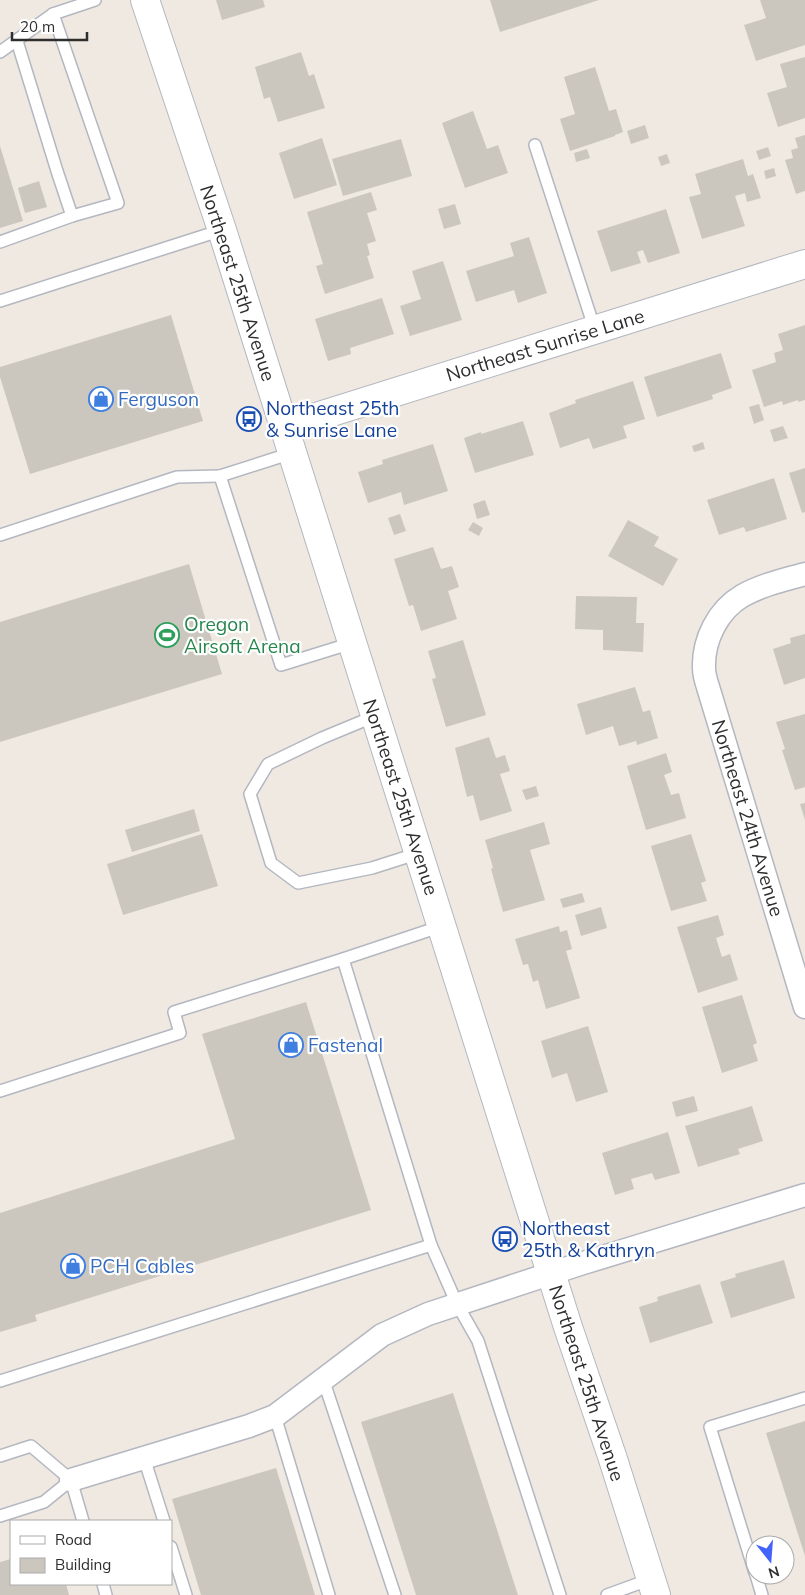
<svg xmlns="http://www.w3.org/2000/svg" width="805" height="1595" font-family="Mulish,sans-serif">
<rect width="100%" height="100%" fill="#efe9e1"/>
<g fill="#cbc7bf">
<path d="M216,0H263L265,7L222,20Z"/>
<path d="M490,0H599L500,32Z"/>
<path d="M760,0H805V45L756,61L744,25L766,18Z"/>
<path d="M301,52L309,76L314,74L325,108L278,122L270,97L264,99L255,67Z"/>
<path d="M805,57V118L778,127L767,93L787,87L780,64Z"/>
<path d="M595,67L609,111L616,109L623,132L615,135V136L570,151L560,119L575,114L564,77Z"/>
<path d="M473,111L487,149L498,145L508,173L465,188L442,123Z"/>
<path d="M645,125L649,138L631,144L627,131Z"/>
<path d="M805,135V191L796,194L785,160L793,158L791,150L798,148L795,138Z"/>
<path d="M322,138L337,185L294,199L279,153Z"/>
<path d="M401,139L412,176L343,196L332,159Z"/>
<path d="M0,146L23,221L0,228Z"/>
<path d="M768,147L771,156L759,160L756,151Z"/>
<path d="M587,149L590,158L576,162L574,153Z"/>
<path d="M667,154L670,163L661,166L658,157Z"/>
<path d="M743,159L748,176L753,174L761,198L747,202L745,193L735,196L745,226L702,239L689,197L701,194L695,174Z"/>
<path d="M774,168L776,176L766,179L764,171Z"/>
<path d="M39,181L47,207L25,213L18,188Z"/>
<path d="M371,192L377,210L367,213L376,241L367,244L370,255L367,256L374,278L325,294L316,266L323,264L307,212Z"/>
<path d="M455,204L461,224L444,229L438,209Z"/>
<path d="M666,209L680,253L648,263L643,250L637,252L641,263L611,272L597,231Z"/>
<path d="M529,237L547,293L518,303L514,290L476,302L466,271L514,256L510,243Z"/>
<path d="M443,261L462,320L410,336L400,306L421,299L412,271Z"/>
<path d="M382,298L394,334L350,348L351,354L328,361L315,319Z"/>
<path d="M171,315L203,421L30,474L0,377V367Z"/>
<path d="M805,325V400L798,402V400L783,405L782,401L764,407L752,370L776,362L774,353L783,350L778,334Z"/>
<path d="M721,353L732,388L712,395L713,399L657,417L644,377Z"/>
<path d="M633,381L645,419L623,426L627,438L593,449L589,438L560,448L549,413L576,403L575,400Z"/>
<path d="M759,404L764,420L754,424L749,407Z"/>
<path d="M523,421L534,455L475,473L464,438L481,432V434Z"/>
<path d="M783,426L788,438L774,442L770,430Z"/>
<path d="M703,442L705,449L694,452L692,446Z"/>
<path d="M433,444L448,491L404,505L401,492L368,503L358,472L383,464L382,460Z"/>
<path d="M805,468V512L802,513L789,473Z"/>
<path d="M774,478L787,519L746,532L744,527L719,535L707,500Z"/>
<path d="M485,500L490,515L477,519L473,504Z"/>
<path d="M400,514L406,531L394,535L388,518Z"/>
<path d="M628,520L659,537L654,546L678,559L663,586L608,556Z"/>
<path d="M473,522L483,528L479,536L468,530Z"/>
<path d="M433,547L441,569L452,566L459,587L448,591L457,619L421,631L413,605L409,606L394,559Z"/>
<path d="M189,564L222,674L0,742V622Z"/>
<path d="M576,596L637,597L636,623H644L643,652L603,650V630L575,629Z"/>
<path d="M805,634V678L784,685L773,649L791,643L790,638Z"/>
<path d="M463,640L486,715L446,727L432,679L436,678L428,651Z"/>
<path d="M635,687L643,712L650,710L658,738L637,745L636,741L619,746L613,726L586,735L577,704Z"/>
<path d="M805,714V787L795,790L782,750L785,749L776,722Z"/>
<path d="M489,737L496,758L505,755L510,771L500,774L512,811L480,821L473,795L467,797L455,748Z"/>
<path d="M666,753L672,772L664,775L671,795L679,793L686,818L646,830L627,766Z"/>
<path d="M536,786L539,796L526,800L522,790Z"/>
<path d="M805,803V820L800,804Z"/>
<path d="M194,809L200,831L132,852L125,830Z"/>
<path d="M544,822L550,844L530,850L545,900L503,912L491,869L493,868L485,840Z"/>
<path d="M202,834L218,886L123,915L107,864Z"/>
<path d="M691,834L706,881L701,883L707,901L671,911L651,846Z"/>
<path d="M582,893L585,902L563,908L560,899Z"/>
<path d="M601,907L607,928L581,936L575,915Z"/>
<path d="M718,915L724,935L716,938L722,957L730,954L738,980L698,993L677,927Z"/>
<path d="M559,926L560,932L567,930L572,949L566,951L580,998L546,1009L538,980L533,982L528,964L523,965L515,939Z"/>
<path d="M742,995L757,1043L753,1045L758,1061L722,1073L702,1007Z"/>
<path d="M306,1002L371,1210L35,1315L37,1321L0,1332V1213L235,1139L202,1034Z"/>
<path d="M588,1026L608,1092L576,1102L567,1073L552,1078L541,1041Z"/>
<path d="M694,1096L698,1111L676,1117L672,1102Z"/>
<path d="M752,1106L763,1141L738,1149L740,1154L698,1167L685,1126Z"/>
<path d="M668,1132L680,1173L655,1180L652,1173L631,1179L634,1189L615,1195L602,1153Z"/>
<path d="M784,1260L795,1298L731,1318L720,1282L736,1277L735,1274Z"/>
<path d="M700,1284L713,1323L650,1343L639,1307L658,1301L657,1297Z"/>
<path d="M453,1393L518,1595H416L361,1422Z"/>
<path d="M805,1421V1556L766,1433Z"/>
<path d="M276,1468L315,1595H201L172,1499Z"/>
<path d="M11,1559V1584H66L69,1595H0V1562Z"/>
</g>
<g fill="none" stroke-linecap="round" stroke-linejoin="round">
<defs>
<g id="service">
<path d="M17,41L57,171L72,216"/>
<path d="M0,52L53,14L95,0"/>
<path d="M535,145L595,330"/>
<path d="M0,242L72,216L118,203L53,14"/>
<path d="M0,301L222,230"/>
<path d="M292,453L220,476L281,665L352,643"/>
<path d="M0,535L177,477L220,476"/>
<path d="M375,716L322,738L268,764L250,794L271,863L298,883L372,868L419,853"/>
<path d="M442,926L343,959L431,1245L457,1304L478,1341L560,1595"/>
<path d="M0,1091L180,1033L174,1012L343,959"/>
<path d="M323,1379L395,1595"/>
<path d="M0,1381L431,1245"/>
<path d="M275,1416L329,1595"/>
<path d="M0,1456L31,1446L71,1480L83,1521"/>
<path d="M144,1458L164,1521"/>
<path d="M0,1516L44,1502L71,1480"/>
<path d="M171,1547L186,1595"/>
<path d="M755,1573L710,1427L805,1398"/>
<path d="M756,1575L762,1595"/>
<path d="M103,1584L106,1595"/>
<path d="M607,1595L651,1579"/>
</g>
<g id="minor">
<path d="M805,574C784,580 761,585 742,596C718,610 703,640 704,668C704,674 706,681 708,687L805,1007"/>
<path d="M71,1480L249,1426L275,1416L382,1335L428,1314L580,1264L805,1195"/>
</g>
<path id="tertiary" d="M284,427L805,264"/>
<path id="secondary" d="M145,0L222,230L568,1327L612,1456L656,1595"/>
</defs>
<use href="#service" stroke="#b4b7c1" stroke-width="14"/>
<use href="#minor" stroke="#b4b7c1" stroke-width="25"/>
<use href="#tertiary" stroke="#b4b7c1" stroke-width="30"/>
<use href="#secondary" stroke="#b4b7c1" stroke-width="30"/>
<use href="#service" stroke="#fff" stroke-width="11"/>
<use href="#minor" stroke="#fff" stroke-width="22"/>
<use href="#tertiary" stroke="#fff" stroke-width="28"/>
<use href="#secondary" stroke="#fff" stroke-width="28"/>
</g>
<defs>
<symbol id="shop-ring" viewBox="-11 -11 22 22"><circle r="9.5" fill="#fff" stroke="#3f7fe0" stroke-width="1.5"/><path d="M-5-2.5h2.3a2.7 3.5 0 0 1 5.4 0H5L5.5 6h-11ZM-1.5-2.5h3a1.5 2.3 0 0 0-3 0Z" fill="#3f7fe0"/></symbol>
<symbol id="bus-ring" viewBox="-11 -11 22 22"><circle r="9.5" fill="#fff" stroke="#1a4fb4" stroke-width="1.5"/><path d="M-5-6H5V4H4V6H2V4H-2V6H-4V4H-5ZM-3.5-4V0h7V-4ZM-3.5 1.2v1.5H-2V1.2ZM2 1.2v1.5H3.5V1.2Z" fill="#1a4fb4"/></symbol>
<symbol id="stadium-ring" viewBox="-11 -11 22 22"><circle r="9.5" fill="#fff" stroke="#2e9e5b" stroke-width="1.5"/><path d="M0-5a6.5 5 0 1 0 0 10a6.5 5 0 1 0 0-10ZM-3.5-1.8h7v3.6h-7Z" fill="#2e9e5b"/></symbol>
</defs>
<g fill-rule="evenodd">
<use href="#shop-ring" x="87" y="385" width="28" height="28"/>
<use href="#bus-ring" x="235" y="405" width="28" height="28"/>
<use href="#stadium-ring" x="153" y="621" width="28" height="28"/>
<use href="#shop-ring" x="277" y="1031" width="28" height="28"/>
<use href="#bus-ring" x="491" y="1225" width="28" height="28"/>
<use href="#shop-ring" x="59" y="1252" width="28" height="28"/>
</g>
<g text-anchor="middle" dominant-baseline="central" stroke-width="4.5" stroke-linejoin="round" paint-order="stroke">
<g font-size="19" fill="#2e2e2e" stroke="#fff">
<text transform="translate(238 283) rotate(72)">Northeast 25th Avenue</text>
<text transform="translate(545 345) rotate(-17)">Northeast Sunrise Lane</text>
<text transform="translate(401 797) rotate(72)">Northeast 25th Avenue</text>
<text transform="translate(748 818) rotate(73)">Northeast 24th Avenue</text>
<text transform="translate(587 1383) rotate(72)">Northeast 25th Avenue</text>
</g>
<g font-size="19" fill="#366cbe" stroke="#fff" text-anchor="start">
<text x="118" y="399">Ferguson</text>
<text x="308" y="1045">Fastenal</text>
<text x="90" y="1266">PCH Cables</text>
</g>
<g font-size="19" fill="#164399" stroke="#fff" text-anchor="start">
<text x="266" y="408">Northeast 25th<tspan x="266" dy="22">&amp; Sunrise Lane</tspan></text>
<text x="522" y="1228">Northeast<tspan x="522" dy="22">25th &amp; Kathryn</tspan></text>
</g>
<g font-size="19" fill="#27864d" stroke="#fff" text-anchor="start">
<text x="184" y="624">Oregon<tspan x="184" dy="22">Airsoft Arena</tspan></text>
</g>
</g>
<rect x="10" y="1520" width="162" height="65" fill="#ffffff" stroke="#ababab"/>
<rect x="20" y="1536" width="25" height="8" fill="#ffffff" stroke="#ababab"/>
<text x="55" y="1545" font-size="15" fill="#2e2e2e">Road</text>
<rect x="20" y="1558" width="25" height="15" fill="#cbc7bf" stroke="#ababab"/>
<text x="55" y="1570" font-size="15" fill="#2e2e2e">Building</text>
<g transform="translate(770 1560) rotate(163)"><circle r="24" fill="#ffffff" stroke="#ababab"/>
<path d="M0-4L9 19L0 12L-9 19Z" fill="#4264fb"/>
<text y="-8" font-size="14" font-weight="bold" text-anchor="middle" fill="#2e2e2e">N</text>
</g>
<path d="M12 32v8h75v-8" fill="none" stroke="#2e2e2e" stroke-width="2.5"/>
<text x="20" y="32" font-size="15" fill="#2e2e2e" stroke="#ffffff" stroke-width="4" paint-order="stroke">20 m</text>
</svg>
